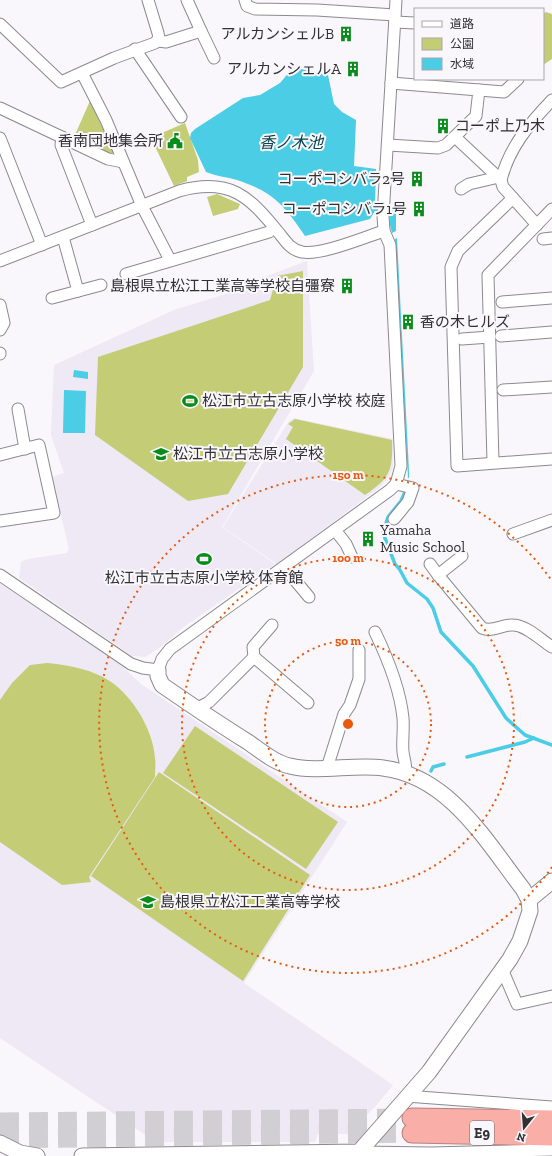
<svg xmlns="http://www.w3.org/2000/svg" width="552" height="1156" font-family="'Zilla Slab','Noto Sans JP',serif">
<rect width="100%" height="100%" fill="#f9f6fc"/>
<g fill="#efe8f5">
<path d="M307,261L314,371L222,527L275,564L182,628L161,647L145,657L132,656L19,578L21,562L28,559L67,553L69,549L52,477L64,473L51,435L54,365L174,310L229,293L267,276Z"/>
<path d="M294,418L393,439V467L389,477L380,487L277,564L223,527L289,421Z"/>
<path d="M0,581L114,659L141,684L347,822L244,983L393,1085L375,1107L356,1125L351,1134H318L315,1142H156L0,1038Z"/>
</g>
<g fill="#c4cc76">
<path d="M546,12L552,14V59L543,65V14Z"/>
<path d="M90,101L114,152L111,154L74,137Z"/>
<path d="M185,123L198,160L199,172L187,177V181L174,186L152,140L164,132Z"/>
<path d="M217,194L240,204L238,209L213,216L207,197Z"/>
<path d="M303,271V367L228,494L188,501L95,435L98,357L270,300L277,276Z"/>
<path d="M295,419L392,440C393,471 390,478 365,495L286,439L293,427L288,424Z"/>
<path d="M47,663C67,665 85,668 103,677C130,691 153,728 155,758C156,764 155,770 155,777L89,877L91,882L62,885L0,842V700L12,683L30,665Z"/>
<path d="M195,726L338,822L306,869L163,773Z"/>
<path d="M159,772L310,875L243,981L91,876Z"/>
</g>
<g fill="#4acde5">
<path d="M301,69L328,75L334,104L342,112L356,120L354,166L376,169L375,205L378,206L377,211H375L370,219L305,236C284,205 273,192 237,180C227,177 215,176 206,172L190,138L191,133L195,129L243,98L260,95L280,83L291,70Z"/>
<path d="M389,208L396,209V231L392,233L390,225Z"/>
<path d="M397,238L409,471V478H408L395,239Z"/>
<path d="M74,370L88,372V379L73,377Z"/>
<path d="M64,390L86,391L85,433H63Z"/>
</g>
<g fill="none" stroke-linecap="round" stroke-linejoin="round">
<g stroke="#4acde5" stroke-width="3.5">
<path d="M405,492L401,501L388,517L383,533L395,564L400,570L407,583L427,599L433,608L441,632L473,666L506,718L525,735L552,745"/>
<path d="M467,757L525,742L534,738"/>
<path d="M431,771L433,767L444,764"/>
</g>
<g stroke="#d1ced4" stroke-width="19" stroke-dasharray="19 10" stroke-linecap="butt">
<path d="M0,1122L412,1118"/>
<path d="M0,1139L412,1133"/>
</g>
<defs>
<g id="street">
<path d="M245,0L247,6L255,9L317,10L395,15"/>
<path d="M395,22L415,23"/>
<path d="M0,24L61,82L114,58L155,43L159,38L158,33L148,0"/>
<path d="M201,31L214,58"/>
<path d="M158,41L166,42L201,31L187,0"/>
<path d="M135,49L181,117"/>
<path d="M82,73L106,120L142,206L170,260"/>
<path d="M479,90L504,92L518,79"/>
<path d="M0,108L108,159L123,162"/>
<path d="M62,137L61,145L92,225"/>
<path d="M455,137L501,180"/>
<path d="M0,138L42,245"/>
<path d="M388,145L438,148L446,145L476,116L479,90L391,83"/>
<path d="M461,189L469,184L499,177"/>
<path d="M513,198L458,251L451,267L457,466L552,459"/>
<path d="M537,225L503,187L501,180C509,148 529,124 552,100"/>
<path d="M63,237L78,291"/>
<path d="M543,239L552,238"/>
<path d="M0,261L179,191C230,177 249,196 279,233C286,242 291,250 302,252C320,256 365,237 384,231"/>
<path d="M126,274L269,232"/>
<path d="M52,298L101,285"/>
<path d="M502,302L552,298"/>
<path d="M0,305L4,323L0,330"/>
<path d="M501,336L552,332"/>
<path d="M462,339L490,337"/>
<path d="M0,353V354"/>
<path d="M503,390L552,387"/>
<path d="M18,409L25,449"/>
<path d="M0,455L39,445L54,513L0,521"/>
<path d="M493,462L488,275L552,209"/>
<path d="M394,519L408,502L413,488L396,484"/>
<path d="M335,530L346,544L352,557"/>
<path d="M513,534L552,520"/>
<path d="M462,556L438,575L482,628C493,633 502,624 513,625C526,625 541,640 552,647"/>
<path d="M430,564L438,575"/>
<path d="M284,567L309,597"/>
<path d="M0,575L131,664L143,668L158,670L162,659L170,649L390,490L396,484L401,466L390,245L384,231L383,216L396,0"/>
<path d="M375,632C388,659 400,688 403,718C404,729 402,741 403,752C404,760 407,765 405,773"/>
<path d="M254,657L253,647L272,625"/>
<path d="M196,709L209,702L254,657L308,703"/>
<path d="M327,768L344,714L350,705L359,679V650"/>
<path d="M502,969L517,1004L552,996"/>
<path d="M406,1096L552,1107"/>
<path d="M357,1155L359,1152L431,1153L552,1150"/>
</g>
<g id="secondary">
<path d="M529,900L552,881"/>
<path d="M0,1143L20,1153L37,1156"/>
<path d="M82,1156L359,1152L429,1072L510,959L520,941L530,911L529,900L523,889C486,841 449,776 383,768C354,764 317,773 290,766C275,763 261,751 248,742C219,724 191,705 162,685L158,676V670"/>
</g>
<g id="highway">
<path d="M412,1118L552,1120"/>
<path d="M412,1133L552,1136"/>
</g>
</defs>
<use href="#street" stroke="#8d8a8f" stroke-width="13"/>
<use href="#secondary" stroke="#8d8a8f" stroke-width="17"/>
<use href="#highway" stroke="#b4827f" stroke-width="21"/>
<use href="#street" stroke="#fff" stroke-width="11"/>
<use href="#secondary" stroke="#fff" stroke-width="15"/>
<use href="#highway" stroke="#faaea8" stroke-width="19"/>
</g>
<g fill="none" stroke="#e8590c" stroke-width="2" stroke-dasharray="2 4">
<circle cx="348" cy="724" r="83"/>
<circle cx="348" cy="724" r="166"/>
<path d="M552 867A249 249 0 1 1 552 581"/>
</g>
<defs>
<symbol id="building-bare" viewBox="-9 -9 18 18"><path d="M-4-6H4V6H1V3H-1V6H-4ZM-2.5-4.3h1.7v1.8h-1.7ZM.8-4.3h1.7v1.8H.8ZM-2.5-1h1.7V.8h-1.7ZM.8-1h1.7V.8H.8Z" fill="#068c19" stroke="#f9f6fc" stroke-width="2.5" paint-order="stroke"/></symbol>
<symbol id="civic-bare" viewBox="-9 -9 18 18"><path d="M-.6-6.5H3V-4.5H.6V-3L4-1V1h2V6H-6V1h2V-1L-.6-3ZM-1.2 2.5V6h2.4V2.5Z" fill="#068c19" stroke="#f9f6fc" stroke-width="2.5" paint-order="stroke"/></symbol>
<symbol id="stadium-bare" viewBox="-9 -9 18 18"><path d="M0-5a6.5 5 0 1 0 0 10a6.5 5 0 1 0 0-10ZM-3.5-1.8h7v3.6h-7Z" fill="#068c19" stroke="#f9f6fc" stroke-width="2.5" paint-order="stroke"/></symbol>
<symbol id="school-bare" viewBox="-9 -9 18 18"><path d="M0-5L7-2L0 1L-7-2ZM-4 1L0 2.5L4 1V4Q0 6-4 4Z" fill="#068c19" stroke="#f9f6fc" stroke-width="2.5" paint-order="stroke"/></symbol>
</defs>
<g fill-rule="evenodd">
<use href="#building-bare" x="335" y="23" width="22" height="22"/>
<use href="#building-bare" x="342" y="58" width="22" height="22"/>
<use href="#building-bare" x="432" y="115" width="22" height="22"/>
<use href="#civic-bare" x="164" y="130" width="22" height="22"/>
<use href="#building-bare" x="406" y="168" width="22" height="22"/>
<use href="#building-bare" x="408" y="198" width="22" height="22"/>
<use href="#building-bare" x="336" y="275" width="22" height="22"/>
<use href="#building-bare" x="397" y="311" width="22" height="22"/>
<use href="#stadium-bare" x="179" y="390" width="22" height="22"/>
<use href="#school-bare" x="150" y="443" width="22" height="22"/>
<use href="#building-bare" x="357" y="528" width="22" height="22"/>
<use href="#stadium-bare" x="193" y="548" width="22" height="22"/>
<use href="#school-bare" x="137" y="891" width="22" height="22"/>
</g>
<g text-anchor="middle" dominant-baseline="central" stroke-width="4" stroke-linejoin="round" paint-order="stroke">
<rect fill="#f9f6fc" stroke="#6d6b6f" stroke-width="1" x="470" y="1121" width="24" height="24" rx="3"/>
<g font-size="14" font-weight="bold" fill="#313032">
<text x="482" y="1133">E9</text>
</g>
<g font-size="15" fill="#313032" stroke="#f9f6fc" text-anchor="end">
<text x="334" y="34">アルカンシェルB</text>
<text x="341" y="69">アルカンシェルA</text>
<text x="455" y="126" text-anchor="start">コーポ上乃木</text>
<text x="163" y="141">香南団地集会所</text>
<text x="405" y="179">コーポコシバラ2号</text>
<text x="407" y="209">コーポコシバラ1号</text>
<text x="335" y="286">島根県立松江工業高等学校自彊寮</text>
<text x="420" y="322" text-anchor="start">香の木ヒルズ</text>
<text x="202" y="401" text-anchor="start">松江市立古志原小学校 校庭</text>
<text x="173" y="454" text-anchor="start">松江市立古志原小学校</text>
<text x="380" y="530" text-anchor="start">Yamaha<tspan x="380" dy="17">Music School</tspan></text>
<text x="204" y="578" text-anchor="middle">松江市立古志原小学校 体育館</text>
<text x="160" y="902" text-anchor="start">島根県立松江工業高等学校</text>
</g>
<g font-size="16" font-style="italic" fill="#09454f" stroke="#f9f6fc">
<text x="291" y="142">香ノ木池</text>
</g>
</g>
<circle cx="348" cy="724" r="6" fill="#e8590c" stroke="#f9f6fc" stroke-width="2"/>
<g font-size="12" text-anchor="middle" font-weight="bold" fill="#e8590c" stroke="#f9f6fc" stroke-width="4" stroke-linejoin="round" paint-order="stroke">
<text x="348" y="479">150 m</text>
<text x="348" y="562">100 m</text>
<text x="348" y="645">50 m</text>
</g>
<rect x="414" y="8" width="130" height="72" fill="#f9f6fc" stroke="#a9a7ab"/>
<rect x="422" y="21" width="20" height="6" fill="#ffffff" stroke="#a9a7ab"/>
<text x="450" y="28" font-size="12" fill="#313032">道路</text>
<rect x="422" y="38" width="20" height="12" fill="#c4cc76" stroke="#a9a7ab"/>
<text x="450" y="48" font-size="12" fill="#313032">公園</text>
<rect x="422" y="58" width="20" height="12" fill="#4acde5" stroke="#a9a7ab"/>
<text x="450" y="68" font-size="12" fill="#313032">水域</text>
<g transform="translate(524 1128) rotate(197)" stroke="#f9f6fc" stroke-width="3" paint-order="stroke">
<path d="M0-3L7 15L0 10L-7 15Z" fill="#313032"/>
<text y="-6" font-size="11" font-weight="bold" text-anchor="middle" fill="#313032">N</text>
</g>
</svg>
